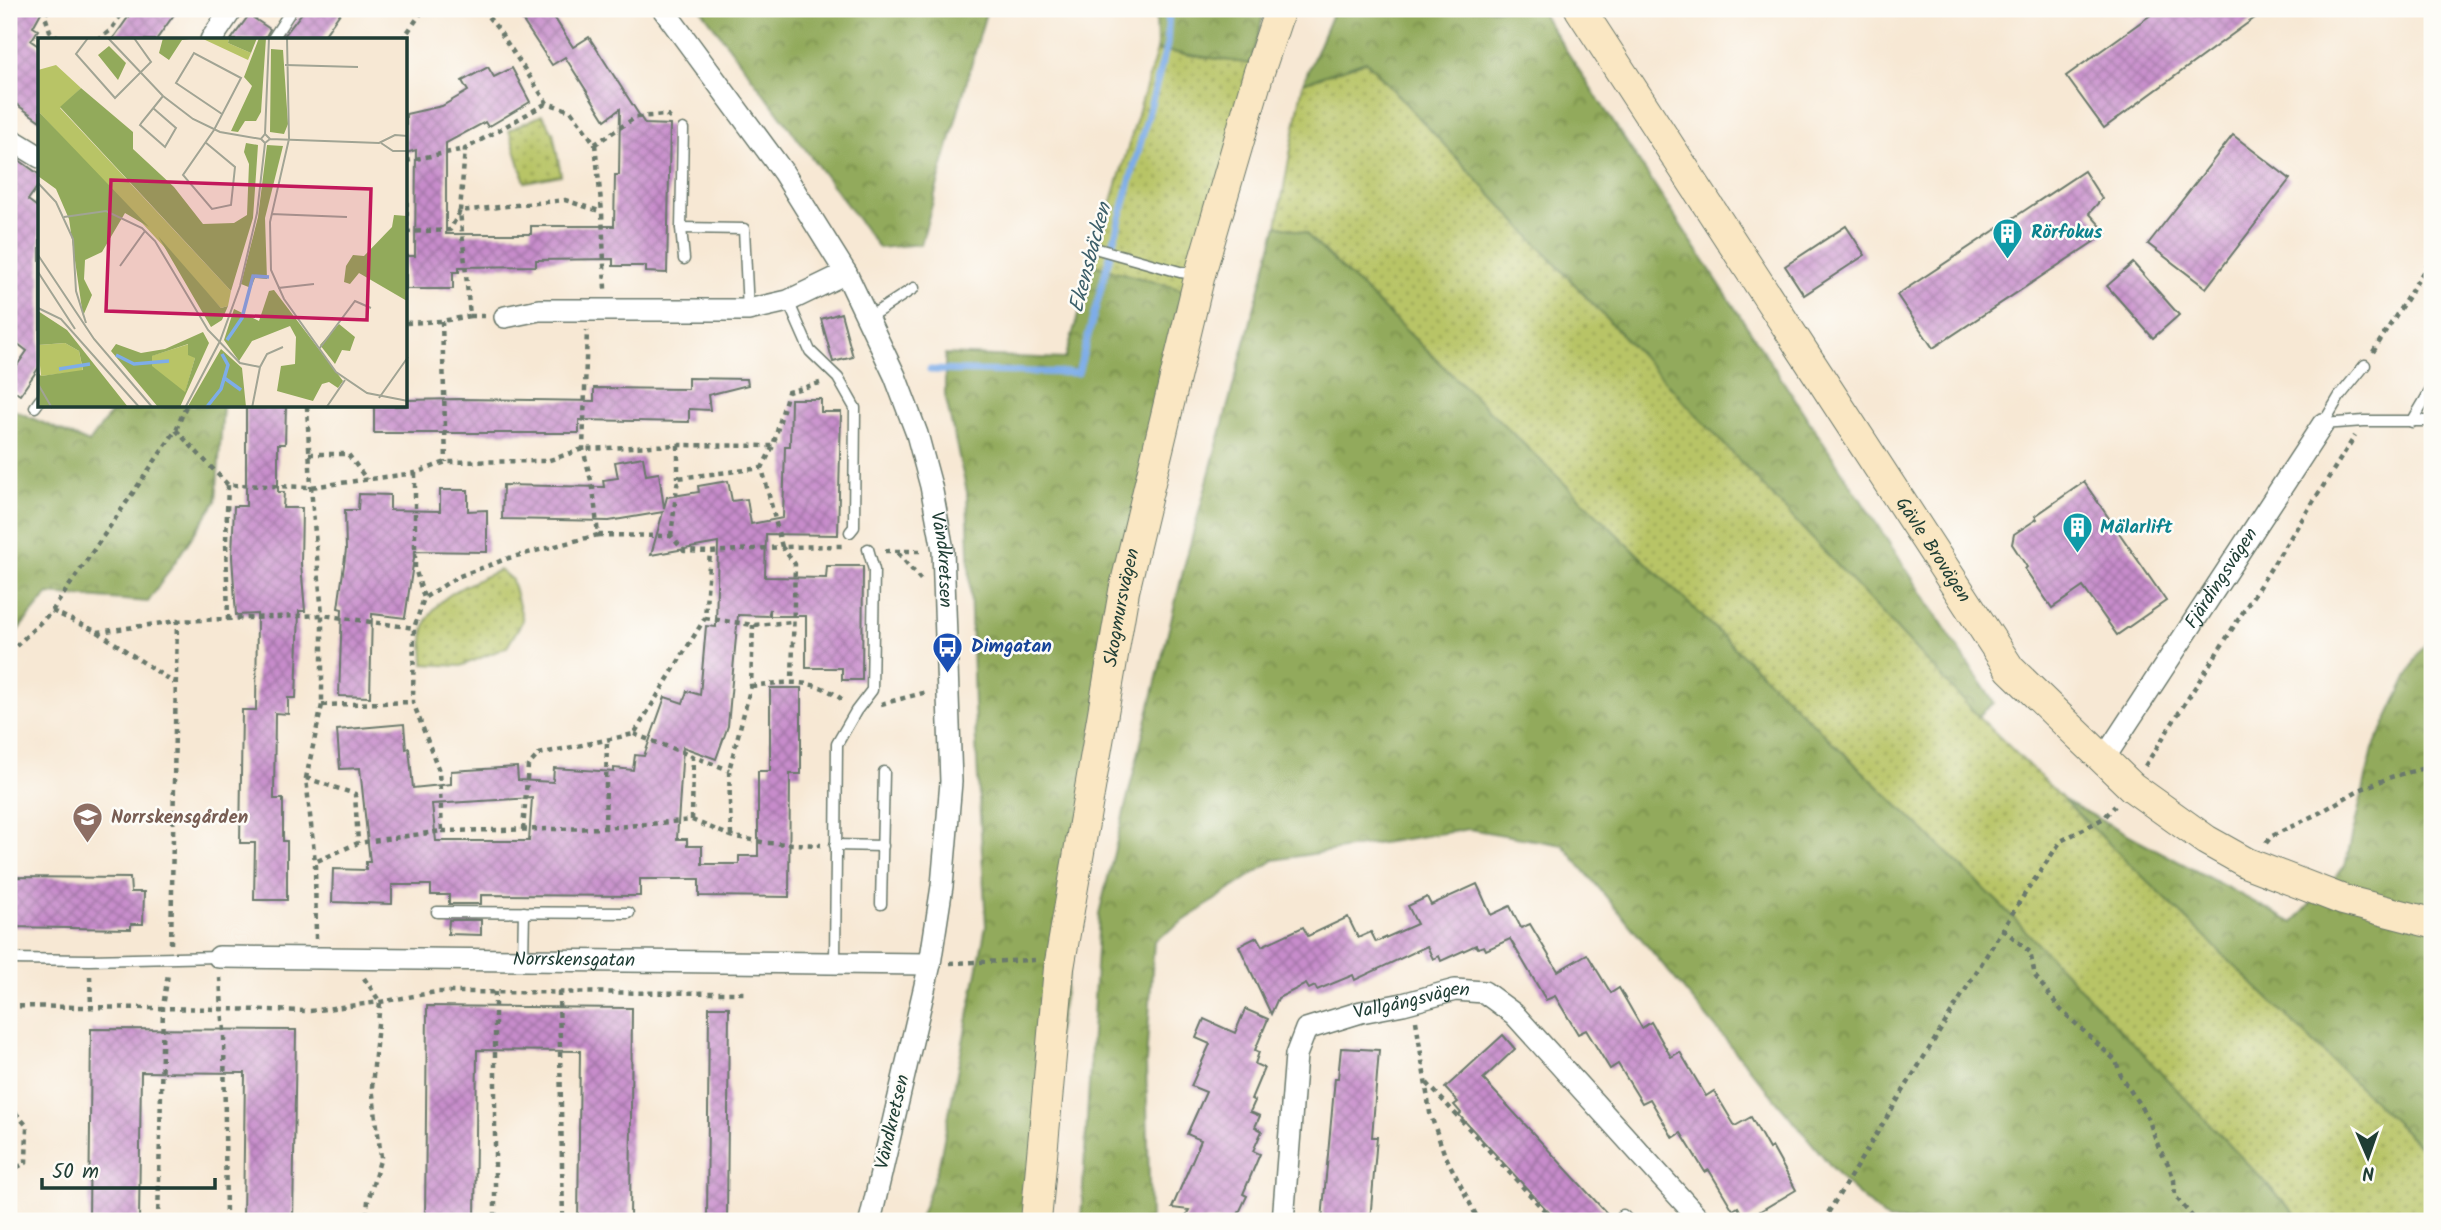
<svg xmlns="http://www.w3.org/2000/svg" width="2441" height="1230" font-family="Kalam,sans-serif">
<defs>
<pattern id="grass-dots" width="8" height="8" patternUnits="userSpaceOnUse" patternTransform="scale(1.75)"><rect width="8" height="8" fill="#b8c466"/><path d="M2 2h.1M6 6h.1" fill="none" stroke="#95a055" stroke-width="1.8" stroke-linecap="round"/></pattern>
<pattern id="forest-crowns" width="20" height="18" patternUnits="userSpaceOnUse" patternTransform="scale(1.75)"><rect width="20" height="18" fill="#92aa5b"/><path d="M2 6a3 3 0 1 1 6 0M12 15a3 3 0 1 1 6 0" fill="none" stroke="#778c4c"/></pattern>
<pattern id="building-cross-hatch" width="8" height="8" patternUnits="userSpaceOnUse" patternTransform="scale(1.75)"><rect width="8" height="8" fill="#c78ccb"/><path d="M0 0l8 8M0 8l8-8" fill="none" stroke="#a174a6"/></pattern>
</defs>
<rect width="100%" height="100%" fill="#fdfcf7"/>
<filter id="ink" filterUnits="userSpaceOnUse"><feTurbulence type="fractalNoise" baseFrequency=".0143" numOctaves="2"/><feDisplacementMap in="SourceGraphic" scale="14" xChannelSelector="R" yChannelSelector="G"/><feConvolveMatrix kernelMatrix="1 2 1 2 8 2 1 2 1" color-interpolation-filters="sRGB"/></filter>
<filter id="wash" filterUnits="userSpaceOnUse"><feTurbulence type="fractalNoise" baseFrequency=".00686" numOctaves="4" result="noise"/><feDisplacementMap in="SourceGraphic" scale="28" xChannelSelector="R" yChannelSelector="G"/><feGaussianBlur stdDeviation="1.57" result="paint"/><feColorMatrix in="noise" values="0 0 0 0 0 0 0 0 0 0 0 0 0 0 0 0 0 1.4 0 .05"/><feComposite in="paint" operator="in"/></filter>
<g filter="url(#wash)">
<rect width="100%" height="100%" fill="#f7e8d4"/>
<g fill="url(#grass-dots)" stroke="#6c804d" stroke-width="2">
<path d="M1157,50L1251,64L1190,292L1093,265Z"/>
<path d="M1366,61L1978,716L2432,1158V1221H2302L2000,904L1305,233L1277,225L1303,83Z"/>
<path d="M542,115L553,132L561,175L525,182L509,130Z"/>
<path d="M500,570L512,580L523,620L507,647L461,666L424,664C424,653 422,641 424,630C431,596 471,583 500,570Z"/>
</g>
<g fill="url(#forest-crowns)" stroke="#587448" stroke-width="2">
<path d="M701,9H987L921,244L879,248Z"/>
<path d="M1156,9H1265L1251,64L1157,50Z"/>
<path d="M1334,9H1539L1994,703L1978,716L1366,61L1303,83Z"/>
<path d="M1277,225L1305,233L2000,904L2302,1221H1889L1846,1184L1563,845L1469,829L1274,860L1154,941L1146,1063L1150,1221H1081L1099,914L1185,563Z"/>
<path d="M1093,265L1190,292L1024,1221H919L939,1164L986,926L974,706L967,492L945,395V354L1065,359Z"/>
<path d="M116,406H223L216,501L148,602L48,594L9,641V408L89,443Z"/>
<path d="M2432,636V1158L2064,800L2293,923L2345,866L2373,749L2418,654Z"/>
</g>
<g fill="none" stroke-linecap="round" stroke-linejoin="round">
<path stroke="#7eade8" stroke-width="7" d="M930,370L1078,373L1167,45L1169,9"/>
</g>
<g id="blocks">
<g fill="url(#building-cross-hatch)" fill-rule="evenodd">
<path d="M9,9H43L33,27L38,30L31,41L40,47V121L9,99Z"/>
<path d="M134,9H178L156,40H112Z"/>
<path d="M305,9H343L321,40H281Z"/>
<path d="M515,9H549L573,47L589,37L645,124L670,125L667,273L646,272V266H613V259L536,260V266L459,267V272H453V289H406V256H415L416,150L406,153V114L442,106L468,91L462,81L488,67L494,77L512,68L530,102L488,127L485,122L446,143V234H531V226H614L615,175H619L620,109L605,120L565,57L552,65Z"/>
<path d="M2159,9H2267L2104,128L2066,76Z"/>
<path d="M249,15L270,29L264,40H231Z"/>
<path d="M2233,135L2290,179L2206,288L2148,244Z"/>
<path d="M9,153L40,175V183L28,200L40,209V366L20,395L9,388V377L27,351L9,337Z"/>
<path d="M2084,171L2102,199L2089,213L2107,233L1933,348L1897,295Z"/>
<path d="M1846,226L1865,255L1804,295L1785,266Z"/>
<path d="M2133,263L2179,315L2153,338L2107,286Z"/>
<path d="M841,313L853,357L833,362L821,319Z"/>
<path d="M688,378L747,379L748,385L708,395L710,410L689,409V422L579,420V433H374V406H406V400L459,399L594,401V388L688,389Z"/>
<path d="M791,399H821V412H841L838,535L766,534L765,577L826,578L827,566H863L862,680H842V668H806V616H770V609L768,616L738,615L728,726L716,759L683,747L677,839H687V846H702V864H739V856H758V771H770V688H801V774H790L789,897L699,896V879H640V896L481,895V904H449V895H431V885H392V904L332,902L333,869L366,870V862H370L360,768L340,769L337,730L404,724L406,749L409,748L413,788L451,784V771L517,767L518,780L553,782L554,768L614,772V768L633,770L635,755L644,756L665,697L683,703L687,691L700,695L706,626L716,627L718,543L651,555L663,512L609,521L502,519L503,485L604,487L603,480L618,478L615,462L643,457L646,475L659,473L664,508L667,497L699,492L698,486L728,481L732,501L747,499L751,524L783,518L785,446H790ZM532,798L529,841H436L432,804Z"/>
<path d="M246,406H286L285,444H278V492H284L283,508H302L301,564L305,611H299L296,698H288V714L275,713L274,799H283V841H287V900H254L255,843H240L242,710H256L257,614L236,615L232,557L234,506H246Z"/>
<path d="M2084,482L2166,601L2117,635L2083,587L2052,608L2025,569L2027,567L2012,544L2014,534L2037,519L2035,516Z"/>
<path d="M440,490H468V511L487,510V552L415,551L405,618L372,614L370,697L339,696L342,609L338,608L346,550L345,510H358L359,494L390,495V510L440,511Z"/>
<path d="M9,877L130,878L131,892H144L143,924H131V929L9,927Z"/>
<path d="M1477,884L1491,915L1510,906L1521,928L1530,924L1558,971L1587,954L1611,993L1619,988L1642,1028L1651,1022L1671,1057L1680,1052L1706,1096L1714,1091L1735,1126L1751,1117L1769,1149L1772,1147L1796,1190L1745,1220L1738,1207L1733,1210L1709,1170L1705,1172L1681,1133L1673,1138L1650,1099L1642,1103L1618,1064L1610,1069L1586,1030L1578,1034L1555,996L1546,1000L1510,939L1486,950L1484,946L1478,948L1476,945L1441,961L1439,956L1433,959L1427,946L1355,980L1353,975L1317,990L1315,986L1309,989L1306,984L1278,998L1271,1014L1239,946L1257,937L1262,946L1303,927L1308,936L1348,917L1358,938L1371,932L1376,942L1417,924L1408,906L1427,897L1431,905Z"/>
<path d="M449,920H481V935L448,934Z"/>
<path d="M427,1006L632,1008L630,1221H578L580,1051L477,1050L475,1221H425Z"/>
<path d="M709,1007H729L727,1221H707Z"/>
<path d="M1245,1009L1268,1019L1255,1050L1259,1052L1255,1064L1264,1068L1251,1099L1255,1101L1250,1112L1260,1116L1255,1127L1262,1131L1253,1151L1260,1154L1243,1194L1247,1196L1235,1221H1183L1189,1210L1172,1208L1201,1140L1187,1134L1206,1092L1191,1086L1210,1044L1196,1038L1204,1019L1235,1033Z"/>
<path d="M91,1029L296,1030L293,1221H243L245,1073L141,1072L139,1221H89Z"/>
<path d="M1503,1035L1515,1049L1483,1079L1614,1221H1557L1459,1115L1461,1113L1454,1105L1458,1102L1445,1088Z"/>
<path d="M1341,1048L1379,1050L1372,1137H1377L1370,1221L1322,1220L1335,1078H1338Z"/>
</g>
</g>
</g>
<g filter="url(#ink)">
<use href="#blocks" fill-opacity="0" stroke="#6b796c" stroke-width="2"/>
<g fill="none" stroke-linecap="round" stroke-linejoin="round">
<defs>
<g id="lane">
<path d="M272,40L292,9"/>
<path d="M683,129L681,228L684,259"/>
<path d="M681,228L744,229L748,310"/>
<path d="M1098,249L1180,272L1197,274"/>
<path d="M788,301L810,351L838,378L855,408L854,527L850,532"/>
<path d="M866,319L914,288"/>
<path d="M35,407L40,400"/>
<path d="M2412,422L2432,388"/>
<path d="M2323,424L2364,421H2432"/>
<path d="M2323,424L2339,397L2365,365"/>
<path d="M835,845L883,846"/>
<path d="M881,904L884,772"/>
<path d="M437,912L629,913"/>
<path d="M9,959L90,960L219,957"/>
<path d="M523,959L524,912"/>
<path d="M835,962L837,744L856,711L872,690L874,570L868,549"/>
<path d="M1623,1215L1629,1221"/>
</g>
<g id="street">
<path id="s1" d="M663,9L783,172L846,273L895,376L917,434L931,486L943,550L951,782L942,886L930,964L870,1221"/>
<path d="M211,40L232,9"/>
<path d="M9,138L40,157"/>
<path d="M505,317L539,310H748L788,301L846,273"/>
<path id="s2" d="M2103,760L2323,424"/>
<path id="s3" d="M219,957L930,964"/>
<path id="s4" d="M1283,1221L1296,1055L1306,1029L1361,1012L1403,1004L1455,990L1484,992L1514,1014L1701,1221"/>
</g>
<g id="secondary">
<path id="s5" d="M1580,9L2010,669L2132,787L2206,840L2247,863L2343,900L2432,923"/>
<path id="s6" d="M1036,1221L1059,968L1124,591L1200,274L1258,75L1280,9"/>
</g>
</defs>
<use href="#lane" stroke="#6b796c" stroke-width="13"/>
<use href="#street" stroke="#6b796c" stroke-width="24"/>
<use href="#secondary" stroke="#6b796c" stroke-width="32"/>
<g stroke="#6b796c" stroke-width="4.5" stroke-dasharray="5 5" stroke-linecap="butt">
<path d="M48,9L45,16L50,31L62,40"/>
<path d="M482,9L498,29L547,103L571,111L595,144L636,117L666,115L673,120"/>
<path d="M97,40L110,31L125,9"/>
<path d="M402,40L424,9"/>
<path d="M595,144L602,212L605,289"/>
<path d="M406,161L465,149"/>
<path d="M406,181L407,232"/>
<path d="M406,232L450,230L460,211L565,200L602,212"/>
<path d="M485,316H470L460,211L465,149L547,103"/>
<path d="M442,321L446,462"/>
<path d="M406,323L442,321L470,316"/>
<path d="M2373,352L2432,258"/>
<path d="M820,383L788,392L773,446L762,468L782,547L842,546"/>
<path d="M307,406L311,487L322,615V705L306,778L315,862"/>
<path d="M176,430L228,485L311,487L415,473L446,462L547,461L583,449L678,445L773,446"/>
<path d="M678,445V478"/>
<path d="M309,454H348L367,480"/>
<path d="M415,473V568L424,598"/>
<path d="M598,535L671,536L684,551L710,552L782,547L795,564L792,681"/>
<path d="M671,536L678,478L762,468"/>
<path d="M885,551H922"/>
<path d="M898,553L921,580"/>
<path d="M52,611L98,632L177,621L322,615L414,628"/>
<path d="M705,618L753,625L793,622"/>
<path d="M228,620L226,541L228,485"/>
<path d="M98,632L174,683"/>
<path d="M9,653L52,611L176,430L186,406"/>
<path d="M751,686C786,682 817,677 845,702"/>
<path d="M881,704L927,692"/>
<path d="M322,705L413,702"/>
<path d="M634,734L729,770"/>
<path d="M2145,766L2355,436"/>
<path d="M306,778L355,794L358,843"/>
<path d="M692,820L693,758"/>
<path d="M605,828L607,741"/>
<path d="M523,830L528,766L539,754L634,734L705,618L710,552"/>
<path d="M442,831L605,828L692,820L731,836L767,843L821,845"/>
<path d="M731,836L729,770L751,686L753,625"/>
<path d="M2266,843L2272,836L2321,812L2357,791L2391,777L2432,766"/>
<path d="M2003,929L2030,952L2035,976L2061,1010L2116,1061L2121,1076L2148,1118L2159,1148L2168,1164L2174,1180L2175,1196L2196,1221"/>
<path d="M316,939L315,862L358,843L442,831L439,771L413,702L414,628L424,598L457,577L509,558L598,535L593,488L583,449L587,330"/>
<path d="M171,944L177,621"/>
<path d="M950,963L1035,960"/>
<path d="M90,976L91,1007"/>
<path d="M364,978L380,1002L372,1087L381,1157L368,1201L366,1221"/>
<path d="M495,992V1221"/>
<path d="M559,992L563,1221"/>
<path d="M9,1006L222,1009L220,978"/>
<path d="M1416,1021L1430,1113L1444,1153L1479,1221"/>
<path d="M1427,1083L1554,1221"/>
<path d="M9,1105L27,1126L26,1163L9,1171"/>
<path d="M158,1221L163,1007L168,974"/>
<path d="M226,1221L224,1031L222,1009L310,1011L380,1002L436,992L744,993"/>
<path d="M1823,1221L2020,901L2061,841L2104,818L2115,806"/>
</g>
<use href="#lane" stroke="#fff" stroke-width="10"/>
<use href="#street" stroke="#fff" stroke-width="21"/>
<use href="#secondary" stroke="#fae7c3" stroke-width="30"/>
</g>
</g>
<defs>
<symbol id="building-pin" viewBox="-11 -11 22 30"><path d="M0 17L-7.5 6A9.5 9.5 0 1 1 7.5 6Z" fill="#0f9aa8" stroke="#fdfcf7"/><path d="M-4-6H4V6H1V3H-1V6H-4ZM-2.5-4.3h1.7v1.8h-1.7ZM.8-4.3h1.7v1.8H.8ZM-2.5-1h1.7V.8h-1.7ZM.8-1h1.7V.8H.8Z" fill="#fff"/></symbol>
<symbol id="bus-pin" viewBox="-11 -11 22 30"><path d="M0 17L-7.5 6A9.5 9.5 0 1 1 7.5 6Z" fill="#1a4fb4" stroke="#fdfcf7"/><path d="M-5-6H5V4H4V6H2V4H-2V6H-4V4H-5ZM-3.5-4V0h7V-4ZM-3.5 1.2v1.5H-2V1.2ZM2 1.2v1.5H3.5V1.2Z" fill="#fff"/></symbol>
<symbol id="school-pin" viewBox="-11 -11 22 30"><path d="M0 17L-7.5 6A9.5 9.5 0 1 1 7.5 6Z" fill="#8d6e63" stroke="#fdfcf7"/><path d="M0-5L7-2L0 1L-7-2ZM-4 1L0 2.5L4 1V4Q0 6-4 4Z" fill="#fff"/></symbol>
</defs>
<g fill-rule="evenodd">
<use href="#building-pin" x="1990" y="216" width="35" height="47"/>
<use href="#building-pin" x="2060" y="510" width="35" height="47"/>
<use href="#bus-pin" x="930" y="630" width="35" height="47"/>
<use href="#school-pin" x="70" y="800" width="35" height="47"/>
</g>
<g text-anchor="middle" dominant-baseline="central" stroke-width="5" stroke-linejoin="round" paint-order="stroke">
<g font-size="19" font-weight="bold" fill="#0d838f" stroke="#fdfcf7" text-anchor="start">
<text x="2031" y="233">Rörfokus</text>
<text x="2100" y="528">Mälarlift</text>
</g>
<g font-size="19" fill="#1f3d34" stroke="#fdfcf7">
<text stroke="none"><textPath href="#s5" startOffset="646">Gävle Brovägen</textPath></text>
<text stroke="none"><textPath href="#s1" startOffset="626">Vändkretsen</textPath></text>
<text stroke="none"><textPath href="#s2" startOffset="217">Fjärdingsvägen</textPath></text>
<text stroke="none"><textPath href="#s6" startOffset="620">Skogmursvägen</textPath></text>
<text stroke="none"><textPath href="#s3" startOffset="355">Norrskensgatan</textPath></text>
<text stroke="none"><textPath href="#s4" startOffset="304">Vallgångsvägen</textPath></text>
<text transform="translate(893 1122) rotate(-77)">Vändkretsen</text>
</g>
<g font-size="19" font-weight="bold" fill="#164399" stroke="#fdfcf7" text-anchor="start">
<text x="971" y="647">Dimgatan</text>
</g>
<g font-size="19" font-weight="bold" fill="#785e54" stroke="#fdfcf7" text-anchor="start">
<text x="111" y="818">Norrskensgården</text>
</g>
<g font-size="21" font-style="italic" fill="#3c5f6a" stroke="#fdfcf7">
<text transform="translate(1091 258) rotate(-75)">Ekensbäcken</text>
</g>
</g>
<g transform="translate(38 38)">
<rect width="369" height="369" fill="#f7e8d4"/>
<path d="M163,0H191L190,5L213,15L210,22ZM18,27L43,50L22,70L193,253L190,268L183,270L0,73V32ZM27,305L41,313L45,333L3,338L0,307ZM151,306L157,320L147,355L114,329L113,318Z" fill="#b8c466"/>
<path d="M125,0H159L144,2L131,22L121,15ZM191,0H219L213,15L190,5ZM221,0H228L223,74L218,83H207L200,94L193,93L214,48L206,39ZM71,8L88,25L80,42L60,17ZM233,11L245,12L250,86L246,96L232,94ZM43,50L95,94V111L136,149L165,186L196,185L209,177L211,126L206,114L208,105L220,107L215,180L193,253L22,69ZM0,73L111,189L87,175L64,214L47,222L46,241L54,257L45,278L31,181L18,151L0,138ZM229,107L245,108L227,180L229,241L217,240L213,250L203,246L220,179ZM356,177L369,178V263L321,235L312,246L306,244L308,228L315,217L326,218L354,189ZM120,198L183,270L190,268L184,282L173,289ZM236,252L305,343L300,350L291,344L284,346L275,363L239,353L243,328L257,326L258,299L252,288L214,303L201,323L186,302L196,271L221,283L231,253ZM0,273L29,292L90,369H2L0,334L3,338L45,332L41,313L27,305L0,307ZM301,286L317,299L312,313L304,312L297,326L282,307ZM165,294L171,305L142,369H120L73,313L78,306L103,315L127,311ZM150,306V317L157,320L147,354L114,328V318ZM183,311L204,330L208,369L149,370Z" fill="#92aa5b" fill-rule="evenodd"/>
<path fill="none" stroke="#7eade8" stroke-width="3.5" d="M189,302L204,280L215,238L231,239M78,317L96,326L131,323M21,331L52,326M185,339L203,352M168,370L183,351L190,327L184,316"/>
<path fill="none" stroke="#a1a494" stroke-width="2" d="M50,0L38,16L77,60L113,24L96,0M70,0L125,58L155,81L182,94L223,101M249,0L251,101L232,184L233,232L246,261L298,334L329,355L370,363M247,27L320,29M115,70L138,90L127,109L102,87L104,84L125,58M227,96L231,0M232,101L341,105L357,97L370,98M167,104L197,129L193,167L174,171L145,137L176,92L203,40L156,15L138,45L184,76M343,105L355,113H370M0,145L18,164L35,201L38,253L48,285M233,176L309,179M26,179L68,173L104,190L117,203L170,292L202,325L222,329L229,316L245,309M0,217L56,301L115,370M82,228L107,193M0,234L37,291M240,250L276,246M0,270L23,281L102,370M281,311L317,263L333,270M0,346L14,370M341,360L370,319M147,370L182,303L202,248L219,175L227,105L232,101L227,96L223,101L227,105M214,370L222,329M288,370L307,342"/>
<path fill="#c2185b" fill-opacity="0.15" stroke="#c2185b" stroke-width="3.5" d="M73,142L333,151L329,282L68,273Z"/>
<rect width="369" height="369" fill="none" stroke="#1f3d34" stroke-width="3.5"/>
</g>
<rect width="2441" height="1230" fill="none" stroke="#fdfcf7" stroke-width="35"/>
<g transform="translate(2368 1157) rotate(178)" stroke="#fdfcf7" stroke-width="5" paint-order="stroke">
<path d="M0-5L12 26L0 18L-12 26Z" fill="#1f3d34"/>
<text y="-10" font-size="19" font-weight="bold" text-anchor="middle" fill="#1f3d34">N</text>
</g>
<path d="M42 1178v10h173v-10" fill="none" stroke="#1f3d34" stroke-width="3.5"/>
<text x="52" y="1178" font-size="21" fill="#1f3d34" stroke="#fdfcf7" stroke-width="5" paint-order="stroke">50 m</text>
</svg>
